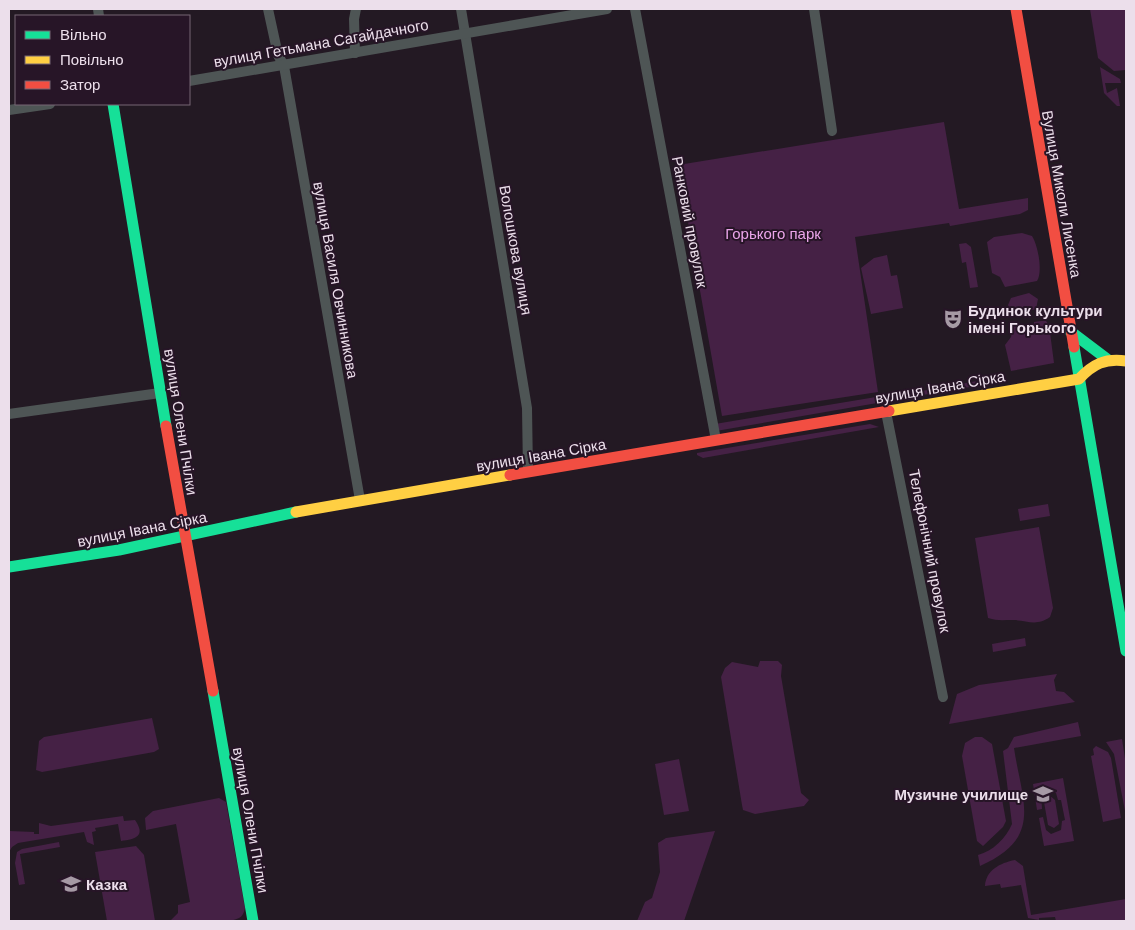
<svg xmlns="http://www.w3.org/2000/svg" width="1135" height="930" font-family="Arial,sans-serif">
<rect width="100%" height="100%" fill="#231923"/>
<g fill="#452145">
<path d="M1090,9H1126V70L1114,71L1098,58Z"/>
<path d="M1100,67L1120,79L1121,83H1105L1107,93L1117,88L1120,106H1117L1104,93Z"/>
<path d="M944,122L959,209L1028,198V210L1020,214L950,226L949,223L855,237L878,392L722,416L678,165Z"/>
<path d="M1022,233L1032,236C1038,245 1043,272 1037,281L1005,287L1000,277L992,273L987,242L994,237Z"/>
<path d="M966,243L971,247L978,287L970,288L966,262L962,263L959,244Z"/>
<path d="M887,255L891,276L897,275L903,308L871,314L861,268L874,258Z"/>
<path d="M1029,293L1038,299L1036,309L1017,314L1011,311L1008,305L1011,298Z"/>
<path d="M1041,321H1046L1049,325L1054,363L1011,371L1005,345L1011,337L1013,326L1034,324V322Z"/>
<path d="M994,378L988,384L905,398V394Z"/>
<path d="M882,396L883,402L716,431L715,424Z"/>
<path d="M870,424L879,427L703,458L697,455V453Z"/>
<path d="M1048,504L1050,516L1020,521L1018,509Z"/>
<path d="M1039,527L1053,608L1050,617C1036,627 1027,620 1012,620C1003,620 997,621 988,618L975,538Z"/>
<path d="M1025,638L1026,646L993,652L992,644Z"/>
<path d="M760,661H778L782,665L781,676L801,793L809,800L804,806L755,814L743,810L742,805L721,677L725,668L732,662L758,667Z"/>
<path d="M1057,674L1054,680L1056,691L1064,692L1075,702L949,724L957,694L979,685Z"/>
<path d="M152,718L159,749L154,752L42,772L36,770L39,741L44,737Z"/>
<path d="M1078,722L1081,736L1014,748C1022,802 1044,838 980,866L978,855C993,851 1006,838 1012,824L1003,751L1008,748L1014,737Z"/>
<path d="M975,737H982L992,744L1006,821L1003,827L983,846L977,841L962,756L965,743Z"/>
<path d="M1122,739L1126,765V816L1114,754L1106,742Z"/>
<path d="M1096,746L1108,752L1111,758L1121,818L1103,822L1091,756L1094,755L1093,749Z"/>
<path d="M679,759L689,811L664,815L655,764Z"/>
<path d="M1063,778L1074,841L1044,846L1039,818L1043,817L1046,830L1051,834L1061,830L1062,821L1065,820L1061,800H1058L1056,793L1051,789L1041,792L1042,809L1037,810L1033,784Z"/>
<path d="M1049,795L1055,800L1059,824L1054,828L1048,825L1044,802Z"/>
<path d="M219,798L226,802L245,908C244,912 243,916 239,918C222,926 181,921 162,921L161,920H171L178,913V905L190,902L176,824L146,830L145,818L153,811Z"/>
<path d="M123,816L124,821L135,820C146,836 136,839 121,841L118,824L95,828L96,831L92,832L94,845L87,842L84,832L18,843L12,847L9,852V831L34,832V834H39V823L51,826Z"/>
<path d="M715,831L684,921H637L645,902L652,898L660,872L658,843L666,838Z"/>
<path d="M59,842L60,847L20,854L25,884L19,885L15,863L17,852L22,849Z"/>
<path d="M136,846L144,855L155,921H107L95,852Z"/>
<path d="M1015,860L1023,866L1031,915L1126,899V921H1056L1055,917L1039,918V920L1028,918L1021,885L1001,888L1000,884L985,886C986,870 1000,863 1015,860Z"/>
</g>
<g fill="none" stroke-linecap="round" stroke-linejoin="round">
<g stroke="#4e5555" stroke-width="10">
<path d="M98,9L99,16"/>
<path d="M268,9L278,55L284,66L360,500"/>
<path d="M461,9L527,408L528,472"/>
<path d="M635,9L716,440"/>
<path d="M814,9L832,131"/>
<path d="M355,53L354,19L356,9"/>
<path d="M189,81L607,9"/>
<path d="M9,110L50,104"/>
<path d="M886,412L943,697"/>
<path d="M9,414L160,393"/>
</g>
<g stroke="#16e098" stroke-width="11">
<path d="M113,104L166,426"/>
<path d="M1070,331L1107,359"/>
<path d="M1074,347L1126,651"/>
<path d="M9,567L119,550L296,512"/>
<path d="M213,691L253,921"/>
</g>
<g stroke="#ffcf43" stroke-width="11">
<path d="M889,411L1079,379C1093,364 1105,358 1126,361"/>
<path d="M296,512L510,475"/>
</g>
<g stroke="#f24e42" stroke-width="11">
<path d="M1016,9L1074,347"/>
<path d="M166,426L213,691"/>
<path d="M510,475L889,411"/>
</g>
</g>
<defs>
<symbol id="theatre-bare" viewBox="-9 -9 18 18"><path d="M-5-5.5Q0-4 5-5.5V0Q5 5 0 6Q-5 5-5 0ZM-3.3-2.5H-1v1.5H-3.3ZM1-2.5H3.3v1.5H1ZM-2.8 1Q0 5.5 2.8 1Z" fill="#a69aa5" stroke="#271527" stroke-width="2.5" paint-order="stroke"/></symbol>
<symbol id="school-bare" viewBox="-9 -9 18 18"><path d="M0-5L7-2L0 1L-7-2ZM-4 1L0 2.5L4 1V4Q0 6-4 4Z" fill="#a69aa5" stroke="#271527" stroke-width="2.5" paint-order="stroke"/></symbol>
</defs>
<g fill-rule="evenodd">
<use href="#theatre-bare" x="939" y="305" width="28" height="28"/>
<use href="#school-bare" x="1029" y="780" width="28" height="28"/>
<use href="#school-bare" x="57" y="870" width="28" height="28"/>
</g>
<g text-anchor="middle" dominant-baseline="central" stroke-width="4" stroke-linejoin="round" paint-order="stroke">
<g font-size="15" fill="#ecdfeb" stroke="#271527">
<text transform="translate(321 43) rotate(-10)">вулиця Гетьмана Сагайдачного</text>
<text transform="translate(1062 194) rotate(80)">Вулиця Миколи Лисенка</text>
<text transform="translate(690 222) rotate(79)">Ранковий провулок</text>
<text transform="translate(516 250) rotate(80)">Волошкова вулиця</text>
<text transform="translate(336 280) rotate(80)">вулиця Василя Овчинникова</text>
<text transform="translate(940 387) rotate(-10)">вулиця Івана Сірка</text>
<text transform="translate(181 422) rotate(81)">вулиця Олени Пчілки</text>
<text transform="translate(541 455) rotate(-10)">вулиця Івана Сірка</text>
<text transform="translate(142 529) rotate(-11)">вулиця Івана Сірка</text>
<text transform="translate(930 551) rotate(79)">Телефонічний провулок</text>
<text transform="translate(251 820) rotate(80)">вулиця Олени Пчілки</text>
</g>
<g font-size="15" fill="#eaa5e9" stroke="#271527">
<text x="773" y="233">Горького парк</text>
</g>
<g font-size="15" font-weight="bold" fill="#ecdfeb" stroke="#271527" text-anchor="start">
<text x="968" y="310">Будинок культури<tspan x="968" dy="17">імені Горького</tspan></text>
<text x="1028" y="794" text-anchor="end">Музичне училище</text>
<text x="86" y="884">Казка</text>
</g>
</g>
<rect width="1135" height="930" fill="none" stroke="#ecdfeb" stroke-width="20"/>
<rect x="15" y="15" width="175" height="90" fill="#271527" stroke="#766675"/>
<rect x="25" y="31" width="25" height="8" fill="#16e098" stroke="#766675"/>
<text x="60" y="40" font-size="15" fill="#ecdfeb">Вільно</text>
<rect x="25" y="56" width="25" height="8" fill="#ffcf43" stroke="#766675"/>
<text x="60" y="65" font-size="15" fill="#ecdfeb">Повільно</text>
<rect x="25" y="81" width="25" height="8" fill="#f24e42" stroke="#766675"/>
<text x="60" y="90" font-size="15" fill="#ecdfeb">Затор</text>
</svg>
